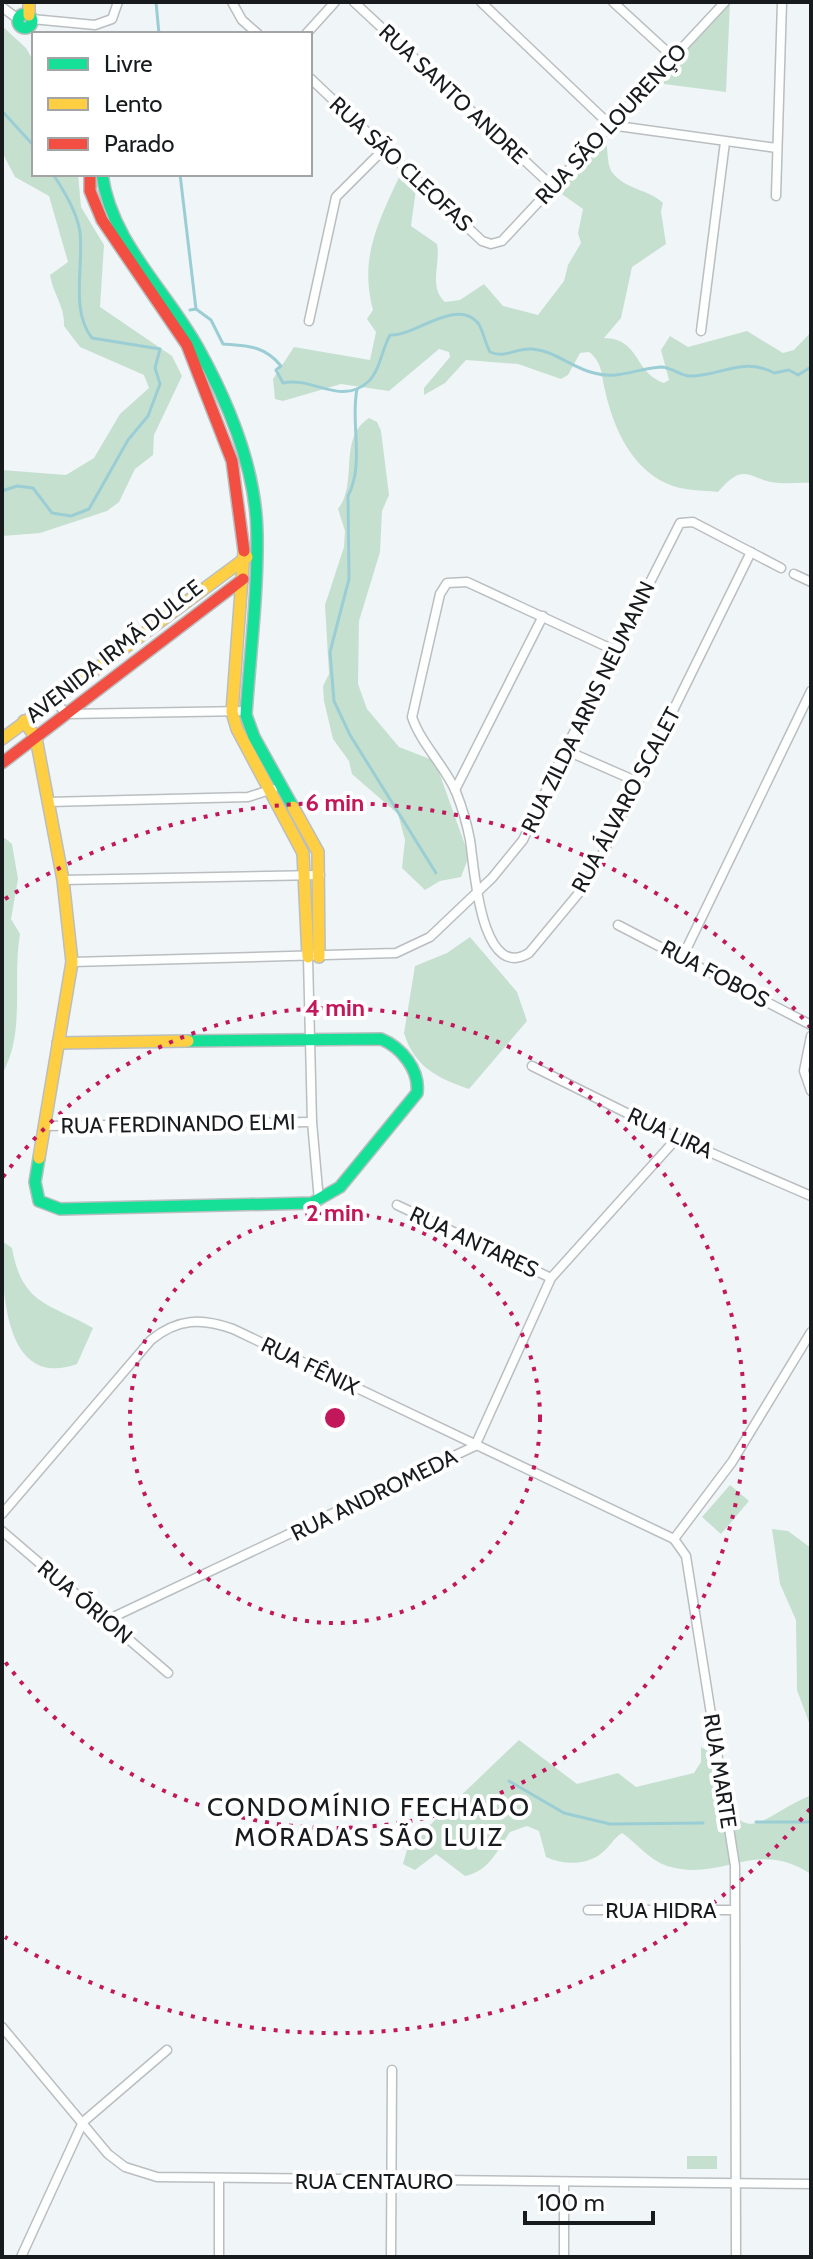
<svg xmlns="http://www.w3.org/2000/svg" width="813" height="2259" font-family="Cabin,sans-serif">
<rect width="100%" height="100%" fill="#f0f5f8"/>
<g fill="#c6e0d0">
<path d="M730,2L726,92L656,83Z"/>
<path d="M2,26L26,48L34,62V174H78L81,207L104,245L100,307L172,356L182,376L154,435L153,455L135,469L119,502L107,511L40,533L2,536V470L66,475L94,458L120,414L149,388L144,375L80,347L64,326C65,306 53,294 50,275L68,262L49,196L15,177L2,152Z"/>
<path d="M605,140C609,149 606,164 612,172C625,190 649,189 663,203L661,211L666,244L632,267L621,318L604,338C641,339 633,372 664,383L669,380L661,350L670,336L688,347L747,331L783,353L794,350L811,332V483C800,482 790,484 779,483C749,481 746,459 718,492C702,490 683,491 668,484C632,469 613,428 605,390C601,375 603,363 589,352L580,353L568,375L561,379L518,364L466,360L445,383L424,395V388L450,357L449,352L439,349L389,391L341,384L283,401L275,399L273,379L294,347L370,360L376,332L367,319L373,310C359,258 378,223 399,177L416,189L411,226L437,244C441,264 428,286 445,302L460,300L484,284L503,306L538,315L564,281L568,265L581,243L578,233L583,209L559,192Z"/>
<path d="M369,418L377,422L381,431L389,495L382,511L380,552L359,621L358,684L367,709L399,747L435,761L469,856L461,877L440,881L425,890L402,868L405,840L398,814L352,774L349,761L333,739L324,701L323,686L329,674L325,605L344,547L345,531L338,509C359,483 337,439 369,418Z"/>
<path d="M2,836L12,844L18,879L11,919L20,934C12,979 26,1034 2,1074Z"/>
<path d="M470,937L517,992L527,1021L469,1089C439,1079 414,1067 404,1033L415,966L447,953Z"/>
<path d="M2,1241L12,1248C22,1305 49,1303 93,1328L77,1364C3,1391 2,1286 2,1241Z"/>
<path d="M730,1485L749,1501L721,1534L702,1517Z"/>
<path d="M772,1529L788,1531L811,1548V1728L797,1690L796,1620L780,1584Z"/>
<path d="M519,1740L577,1784L618,1773L636,1787L694,1773L701,1762V1747L718,1757L710,1781C752,1850 752,1821 811,1795V1874C755,1837 723,1883 667,1866C649,1860 638,1844 622,1833C613,1839 611,1845 603,1852C587,1866 563,1865 546,1857L539,1831L527,1826L510,1832C497,1851 489,1871 465,1876L436,1854L415,1870L403,1864L408,1846Z"/>
<rect x="687" y="2156" width="30" height="13"/>
</g>
<g fill="none" stroke-linecap="round" stroke-linejoin="round">
<g stroke="#9bced4" stroke-width="3">
<path d="M156,2L159,34"/>
<path d="M2,111L34,146"/>
<path d="M180,174L196,309"/>
<path d="M190,310L196,309L211,320L223,344C247,346 264,345 281,366L276,370L283,383C313,376 341,407 369,381C380,370 382,349 390,335C414,337 456,297 478,323C483,330 485,343 490,352C506,359 514,348 531,349C554,350 572,368 594,373C618,380 638,368 661,367C672,367 680,376 690,376C721,376 744,356 774,373L789,370L798,375L811,367"/>
<path d="M357,389C350,423 365,463 348,496L349,579L330,652L334,701L350,735L436,873"/>
<path d="M2,491L17,486L33,488L52,513L71,516L89,509L128,440L148,416L160,384L155,368L160,349L92,338C70,310 84,266 80,232C77,212 64,191 53,174"/>
<path d="M509,1781L564,1813L610,1824L703,1823"/>
<path d="M756,1822H811"/>
</g>
<defs>
<g id="street">
<path d="M232,2L242,20L258,34"/>
<path d="M354,2L552,186"/>
<path d="M481,2L610,125L777,148"/>
<path d="M613,2L674,58"/>
<path d="M2,7L18,19"/>
<path d="M32,19L95,25L112,19L118,2"/>
<path d="M306,34L335,2"/>
<path d="M310,78L482,241L491,244L502,241L725,2"/>
<path d="M776,196L782,2"/>
<path d="M309,321L336,197L386,147"/>
<path d="M701,331L725,142"/>
<path d="M794,574L811,582"/>
<path d="M616,651L467,582L447,583L440,594L412,717C421,744 445,766 456,792C462,807 467,824 470,840C474,864 480,983 529,953L578,894L599,861L751,552"/>
<path d="M52,700L68,714L246,711"/>
<path d="M565,750L638,782"/>
<path d="M455,790L543,616"/>
<path d="M48,802L248,797L273,789"/>
<path d="M63,880L320,875"/>
<path d="M618,925L811,1025"/>
<path d="M683,956L811,691"/>
<path d="M308,957L312,1122L319,1201"/>
<path d="M72,962L396,953L430,937L492,878L523,840L565,750L680,523L693,522L781,568"/>
<path d="M811,1036L804,1071L811,1091"/>
<path d="M532,1066L677,1138L811,1196"/>
<path d="M44,1126L312,1122"/>
<path d="M397,1205L551,1278"/>
<path d="M2,1514L151,1340C178,1318 202,1318 233,1329L674,1539"/>
<path d="M2,1531L168,1673"/>
<path d="M674,1539L686,1556L735,1866L736,2257"/>
<path d="M674,1539L732,1462L811,1332"/>
<path d="M107,1620L475,1446L551,1278L677,1138"/>
<path d="M588,1910H734"/>
<path d="M2,2027L108,2154L125,2167L157,2177L811,2184"/>
<path d="M564,2182V2257"/>
<path d="M21,2257L83,2122L167,2050"/>
<path d="M219,2257V2179"/>
<path d="M391,2257L392,2070"/>
</g>
<g id="fast">
<circle cx="25" cy="21" r="7"/>
<path d="M102,174C111,242 166,290 198,348C228,402 256,470 257,533C258,593 250,655 246,715L254,737L293,807"/>
<path d="M39,1158L35,1182L39,1201L60,1209L312,1203L340,1187L417,1093C420,1070 401,1047 381,1039L188,1041"/>
</g>
<g id="slow">
<path d="M29,2V15"/>
<path d="M244,551L232,712L237,729L303,853L308,957"/>
<path d="M24,721L36,738L63,880L72,962L39,1158"/>
<path d="M2,739L247,557"/>
<path d="M293,807L318,852L319,957"/>
<path d="M58,1043L188,1041"/>
</g>
<g id="jam">
<path d="M90,174V191L102,220L187,345L232,461L244,551"/>
<path d="M2,763L243,579"/>
</g>
</defs>
<use href="#street" stroke="#babec0" stroke-width="11"/>
<use href="#fast" stroke="#babec0" stroke-width="14"/>
<use href="#slow" stroke="#babec0" stroke-width="14"/>
<use href="#jam" stroke="#babec0" stroke-width="14"/>
<use href="#street" stroke="#fdfefe" stroke-width="8"/>
<use href="#fast" stroke="#16e098" stroke-width="11"/>
<use href="#slow" stroke="#ffcf43" stroke-width="11"/>
<use href="#jam" stroke="#f24e42" stroke-width="11"/>
</g>
<g fill="none" stroke="#c2185b" stroke-width="4" stroke-dasharray="4 8">
<circle cx="335" cy="1418" r="205"/>
<path d="M3 1177A410 410 0 1 1 3 1659"/>
<path d="M810 1809A615 615 0 0 1 5 1937M5 899A615 615 0 0 1 810 1027"/>
</g>
<g text-anchor="middle" dominant-baseline="central" stroke-width="8" stroke-linejoin="round" paint-order="stroke">
<g font-size="22" fill="#181b1d" stroke="#fff">
<text transform="translate(453 94) rotate(43)">RUA SANTO ANDRE</text>
<text transform="translate(611 124) rotate(-47)">RUA SÃO LOURENÇO</text>
<text transform="translate(401 164) rotate(43)">RUA SÃO CLEOFAS</text>
<text transform="translate(114 651) rotate(-38)">AVENIDA IRMÃ DULCE</text>
<text transform="translate(588 707) rotate(-64)">RUA ZILDA ARNS NEUMANN</text>
<text transform="translate(626 800) rotate(-62)">RUA ÁLVARO SCALET</text>
<text transform="translate(715 974) rotate(28)">RUA FOBOS</text>
<text transform="translate(178 1124) rotate(-1)">RUA FERDINANDO ELMI</text>
<text transform="translate(670 1133) rotate(25)">RUA LIRA</text>
<text transform="translate(474 1242) rotate(25)">RUA ANTARES</text>
<text transform="translate(310 1366) rotate(26)">RUA FÊNIX</text>
<text transform="translate(374 1495) rotate(-26)">RUA ANDROMEDA</text>
<text transform="translate(85 1602) rotate(40)">RUA ÓRION</text>
<text transform="translate(720 1771) rotate(81)">RUA MARTE</text>
<text x="661" y="1910">RUA HIDRA</text>
<text x="374" y="2181">RUA CENTAURO</text>
</g>
<g font-size="26" letter-spacing="2" fill="#181b1d" stroke="#fff">
<text x="369" y="1807">CONDOMÍNIO FECHADO<tspan x="369" dy="30">MORADAS SÃO LUIZ</tspan></text>
</g>
</g>
<circle cx="335" cy="1418" r="12" fill="#c2185b" stroke="#fff" stroke-width="4"/>
<g font-size="24" text-anchor="middle" font-weight="bold" fill="#c2185b" stroke="#fff" stroke-width="8" stroke-linejoin="round" paint-order="stroke">
<text x="335" y="811">6 min</text>
<text x="335" y="1016">4 min</text>
<text x="335" y="1221">2 min</text>
</g>
<rect width="813" height="2259" fill="none" stroke="#181b1d" stroke-width="8"/>
<rect x="32" y="32" width="280" height="144" fill="#ffffff" stroke="#a3a4a5" stroke-width="2"/>
<rect x="48" y="58" width="40" height="12" fill="#16e098" stroke="#a3a4a5" stroke-width="2"/>
<text x="104" y="72" font-size="24" fill="#181b1d">Livre</text>
<rect x="48" y="98" width="40" height="12" fill="#ffcf43" stroke="#a3a4a5" stroke-width="2"/>
<text x="104" y="112" font-size="24" fill="#181b1d">Lento</text>
<rect x="48" y="138" width="40" height="12" fill="#f24e42" stroke="#a3a4a5" stroke-width="2"/>
<text x="104" y="152" font-size="24" fill="#181b1d">Parado</text>
<path d="M525 2211v12h128v-12" fill="none" stroke="#181b1d" stroke-width="4"/>
<text x="537" y="2211" font-size="24" fill="#181b1d" stroke="#ffffff" stroke-width="6" paint-order="stroke">100 m</text>
</svg>
